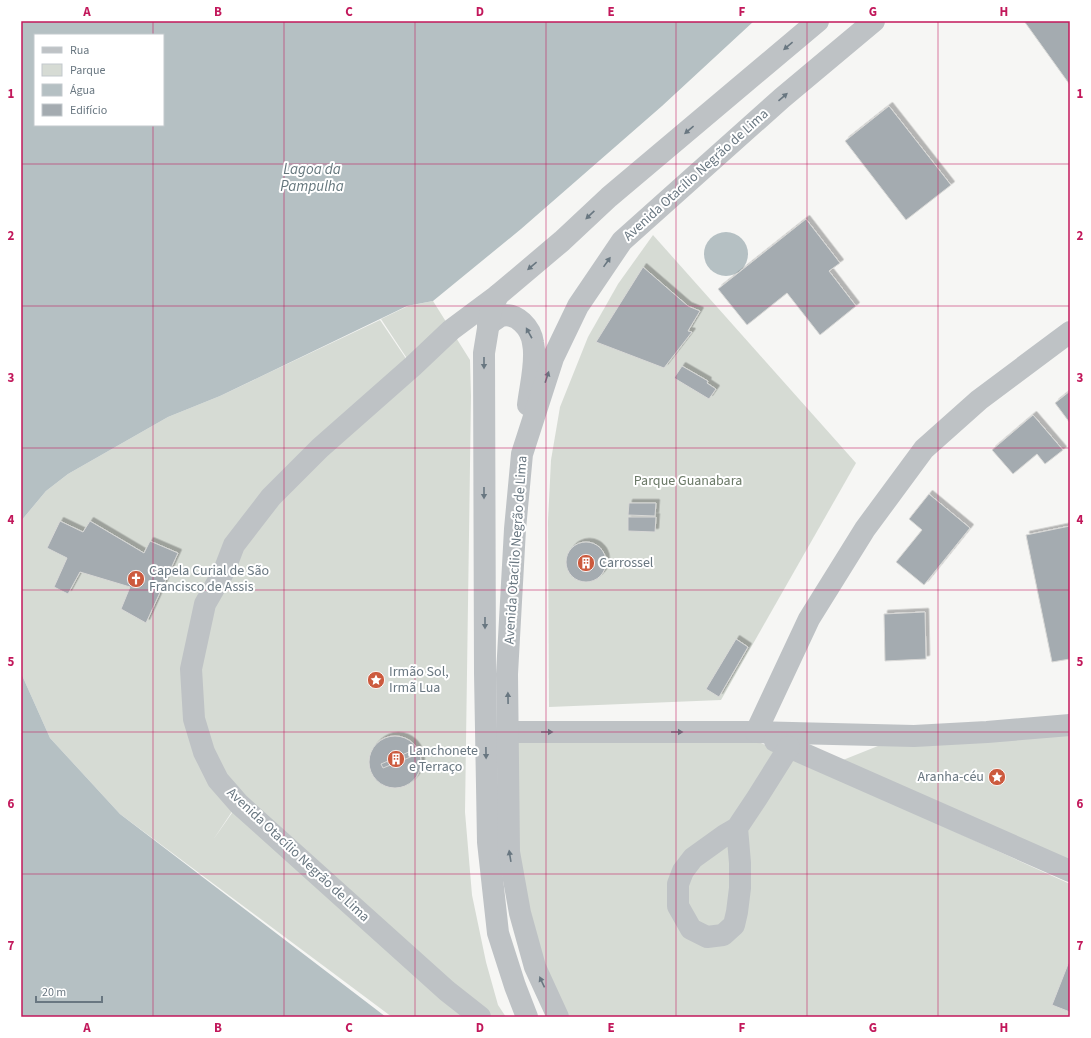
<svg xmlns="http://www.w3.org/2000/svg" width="1091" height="1038" font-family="'Source Sans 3',sans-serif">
<defs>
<filter id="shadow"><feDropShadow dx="3.5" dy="-3.5" stdDeviation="0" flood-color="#0004"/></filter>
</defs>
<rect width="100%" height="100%" fill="#f6f6f4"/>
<g fill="#d6dbd4">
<path d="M653,235L856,463L721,700L549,707L548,521L551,460L560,407L588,337L618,284Z"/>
<path d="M433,301L470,360L471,396L465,812L472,895L486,962L498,1005L506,1017H392L120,814L50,738L21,673V521L46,491L68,474L168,417L220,396L380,320L409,363L269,495L233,543L221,570L202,603L189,669L193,719L202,752L237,804L213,840L239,803L206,751L196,719L193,670L208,606L226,573L236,546L273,500L410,363L381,319L408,306Z"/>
<path d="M1070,717V861L843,760L883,744Z"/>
<path d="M752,739L1070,884V1017H570L543,981L516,891L504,740Z"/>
</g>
<g fill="#b5c0c3" fill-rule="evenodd">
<path d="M21,21H754L662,106L521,229L433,301L407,306L220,396L168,417L68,474L46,491L21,521ZM35,35H163V125H35Z"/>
<circle cx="726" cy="254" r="22"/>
<path d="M21,673L50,738L120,814L386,1017H21Z"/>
</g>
<g fill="#a4abb0" stroke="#d8d8d6" filter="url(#shadow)">
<path d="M1024,21H1070V85Z"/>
<path d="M889,106L951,185L906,220L845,141Z"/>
<path d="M806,219L840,263L829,271L856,306L820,335L787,293L747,325L718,289Z"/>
<path d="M643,267L688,306L700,311L688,331L692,332L664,368L596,342Z"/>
<path d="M682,366L708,381L707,383L716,389L709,399L674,378Z"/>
<path d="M1070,391V423L1055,403Z"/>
<path d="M1033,415L1063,450L1045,464L1037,454L1013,474L992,450Z"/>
<path d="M929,494L970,528L924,585L896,562L922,530L909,519Z"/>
<path d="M629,503H656L655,516L628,515Z"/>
<path d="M628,517H656L655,532L628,531Z"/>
<path d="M60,521L83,532L90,521L144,553L150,541L178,553L146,623L121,609L130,587L80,572L68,594L54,587L67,558L47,548Z"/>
<path d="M1070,526V659L1052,662L1026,535Z"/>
<circle cx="586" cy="562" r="20"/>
<path d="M925,612L926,659L885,661L884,614Z"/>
<path d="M736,639L748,647L719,697L706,689Z"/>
<circle cx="395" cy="762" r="26"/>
<path d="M411,751L413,756L383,768L381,764Z"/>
<path d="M1070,959V1012L1052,1005Z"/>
</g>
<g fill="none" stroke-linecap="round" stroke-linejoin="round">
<g stroke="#bec2c5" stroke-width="22">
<path d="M488,325C492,322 497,318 501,316C517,312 531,328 533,343C537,361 530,387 528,405"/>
<path d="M508,732H756L914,736L987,732L1070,725"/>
<path d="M756,732L809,619L865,529L924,449L979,400L1070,332"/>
<path d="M775,741L1070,871"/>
<path d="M737,828L740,863V888L737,912L734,925L723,935L707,937L691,929L678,906V884L683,871L693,858L725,835L737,828L757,798L789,747"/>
<path d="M480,1017L447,991L239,804L218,780L204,752L194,719L191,669L205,604L224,571L234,545L271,497L320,448L413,366L451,330L498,295"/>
<path d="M527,1017L515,986L498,933L488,842L485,673L484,353L491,310L498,295L562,241L609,197L818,21"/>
<path d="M558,1017L535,967L520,913L509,852L507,674L515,529L522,454L553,358L578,306L622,241L782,98L874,21"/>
</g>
</g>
<defs><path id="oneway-solid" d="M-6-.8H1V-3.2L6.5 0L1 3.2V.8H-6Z"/></defs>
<g fill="#697781">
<use href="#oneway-solid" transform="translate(788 46) rotate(140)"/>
<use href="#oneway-solid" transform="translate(783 97) rotate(-41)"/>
<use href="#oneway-solid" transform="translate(689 130) rotate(140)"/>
<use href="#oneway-solid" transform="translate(590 215) rotate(137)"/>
<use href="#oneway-solid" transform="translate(607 262) rotate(-55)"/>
<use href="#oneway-solid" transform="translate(532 266) rotate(140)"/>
<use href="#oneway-solid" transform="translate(529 333) rotate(-119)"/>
<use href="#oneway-solid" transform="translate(484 363) rotate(90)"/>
<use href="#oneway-solid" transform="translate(547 377) rotate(-72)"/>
<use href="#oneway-solid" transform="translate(484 493) rotate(90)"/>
<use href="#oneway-solid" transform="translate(485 623) rotate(90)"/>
<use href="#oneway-solid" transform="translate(508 698) rotate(-91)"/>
<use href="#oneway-solid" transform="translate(547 732)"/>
<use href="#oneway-solid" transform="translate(677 732)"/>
<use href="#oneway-solid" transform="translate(486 753) rotate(89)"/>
<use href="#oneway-solid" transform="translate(510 856) rotate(-99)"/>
<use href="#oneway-solid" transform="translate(542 982) rotate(-115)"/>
</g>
<path fill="none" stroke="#c2185b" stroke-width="1" stroke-opacity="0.55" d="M153,21V35M284,21V1017M415,21V1017M546,21V1017M676,21V1017M807,21V1017M938,21V1017M153,125V1017M21,164H1070M21,306H1070M21,448H1070M21,590H1070M21,732H1070M21,874H1070"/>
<defs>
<symbol id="building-disc" viewBox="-11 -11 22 22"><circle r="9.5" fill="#cc5a3e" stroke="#fff"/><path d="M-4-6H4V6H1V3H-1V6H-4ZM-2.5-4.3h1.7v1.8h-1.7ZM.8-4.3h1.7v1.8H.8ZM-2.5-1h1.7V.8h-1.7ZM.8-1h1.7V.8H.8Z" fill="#fff"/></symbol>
<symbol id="church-disc" viewBox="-11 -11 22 22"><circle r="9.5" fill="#cc5a3e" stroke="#fff"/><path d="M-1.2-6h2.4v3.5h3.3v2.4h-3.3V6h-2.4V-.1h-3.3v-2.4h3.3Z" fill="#fff"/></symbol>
<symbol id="sight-disc" viewBox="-11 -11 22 22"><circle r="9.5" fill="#cc5a3e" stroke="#fff"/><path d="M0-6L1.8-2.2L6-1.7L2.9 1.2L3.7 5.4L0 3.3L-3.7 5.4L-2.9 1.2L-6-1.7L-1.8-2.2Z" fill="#fff"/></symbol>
</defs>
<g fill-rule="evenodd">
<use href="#building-disc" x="576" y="553" width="20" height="20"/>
<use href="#church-disc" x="126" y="569" width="20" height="20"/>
<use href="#sight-disc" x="366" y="670" width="20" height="20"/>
<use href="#building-disc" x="386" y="749" width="20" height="20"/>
<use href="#sight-disc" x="987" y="767" width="20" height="20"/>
</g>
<g text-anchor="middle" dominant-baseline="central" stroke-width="4" stroke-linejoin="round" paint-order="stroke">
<g font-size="14" fill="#697781" stroke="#fff">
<text transform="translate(696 175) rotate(-42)">Avenida Otacílio Negrão de Lima</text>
<text transform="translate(516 550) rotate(-86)">Avenida Otacílio Negrão de Lima</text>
<text transform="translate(298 855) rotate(43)">Avenida Otacílio Negrão de Lima</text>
</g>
<g font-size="14" fill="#6b7967" stroke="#fff">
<text x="688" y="481">Parque Guanabara</text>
</g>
<g font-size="14" fill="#697781" stroke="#fff" text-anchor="start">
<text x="599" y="563">Carrossel</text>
<text x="149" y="571">Capela Curial de São<tspan x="149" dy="16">Francisco de Assis</tspan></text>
<text x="389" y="672">Irmão Sol,<tspan x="389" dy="16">Irmã Lua</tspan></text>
<text x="409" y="751">Lanchonete<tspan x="409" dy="16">e Terraço</tspan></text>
<text x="984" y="777" text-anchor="end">Aranha-céu</text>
</g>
<g font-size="15" font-style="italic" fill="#65777d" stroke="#fff">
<text x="312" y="169">Lagoa da<tspan x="312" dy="17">Pampulha</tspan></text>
</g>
</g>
<rect width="1091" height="1038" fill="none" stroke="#ffffff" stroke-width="44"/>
<rect x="34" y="34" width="130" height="92" fill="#ffffff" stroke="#c3c9cd"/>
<rect x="42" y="47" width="20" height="6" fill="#bec2c5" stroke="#c3c9cd"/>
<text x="70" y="54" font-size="12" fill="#697781">Rua</text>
<rect x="42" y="64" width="20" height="12" fill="#d6dbd4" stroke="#c3c9cd"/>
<text x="70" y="74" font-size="12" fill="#697781">Parque</text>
<rect x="42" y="84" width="20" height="12" fill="#b5c0c3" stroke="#c3c9cd"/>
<text x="70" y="94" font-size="12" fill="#697781">Água</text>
<rect x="42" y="104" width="20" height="12" fill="#a4abb0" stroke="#c3c9cd"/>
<text x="70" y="114" font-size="12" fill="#697781">Edifício</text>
<path d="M36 996v6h66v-6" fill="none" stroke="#697781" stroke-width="2"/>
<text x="42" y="996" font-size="12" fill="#697781" stroke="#ffffff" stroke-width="3" paint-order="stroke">20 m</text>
<rect x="22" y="22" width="1047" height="994" fill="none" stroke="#c2185b" stroke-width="1.5"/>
<g font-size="13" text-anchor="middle" font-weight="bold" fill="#c2185b">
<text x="87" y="16">A</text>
<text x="218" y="16">B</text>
<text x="349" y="16">C</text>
<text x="480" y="16">D</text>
<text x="611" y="16">E</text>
<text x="742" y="16">F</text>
<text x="873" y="16">G</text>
<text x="1004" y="16">H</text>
<text x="11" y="98">1</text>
<text x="1080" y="98">1</text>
<text x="11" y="240">2</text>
<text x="1080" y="240">2</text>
<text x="11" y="382">3</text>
<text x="1080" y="382">3</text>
<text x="11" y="524">4</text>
<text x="1080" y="524">4</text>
<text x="11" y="666">5</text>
<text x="1080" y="666">5</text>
<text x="11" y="808">6</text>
<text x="1080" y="808">6</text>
<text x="11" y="950">7</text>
<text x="1080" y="950">7</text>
<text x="87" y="1032">A</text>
<text x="218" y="1032">B</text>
<text x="349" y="1032">C</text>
<text x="480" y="1032">D</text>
<text x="611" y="1032">E</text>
<text x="742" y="1032">F</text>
<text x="873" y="1032">G</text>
<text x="1004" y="1032">H</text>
</g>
</svg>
